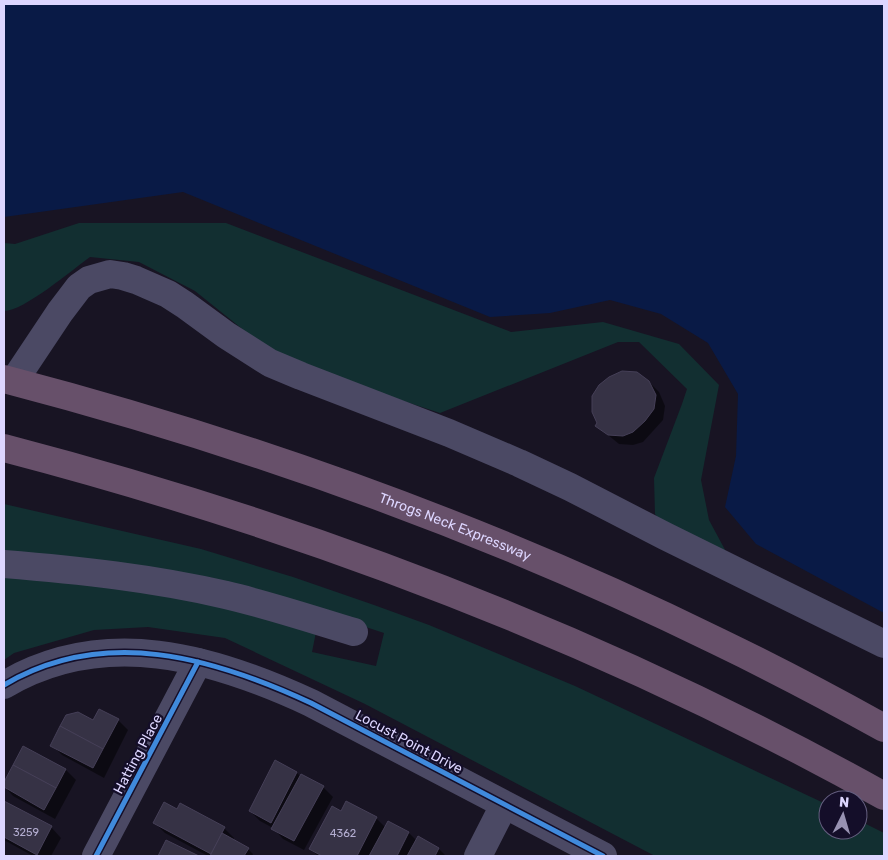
<svg xmlns="http://www.w3.org/2000/svg" width="888" height="860" font-family="Rubik,sans-serif">
<rect width="100%" height="100%" fill="#181423"/>
<g fill="#122f31">
<path d="M79,223H226L511,332L603,322L679,344L719,385L701,480L709,520L731,561L663,524L655,514L654,478L682,404L687,389L639,342H618L440,413L324,375L261,344L195,291L139,262L90,257C72,270 24,311 4,311V243L15,244Z"/>
<path d="M4,504L201,549L293,577L374,605L429,625L575,686L828,805V830H858V820L884,833V856H655L365,704L225,638L148,627L94,630L14,653L4,660V576L177,594L316,632L312,652L376,666L384,633L253,590L4,553Z"/>
</g>
<path fill="#091a46" d="M4,4H884V613L756,544L725,507L736,456L738,394L708,343L661,314L610,300L550,313L490,317L183,192L4,217Z"/>
<g fill="#0007">
<path d="M648,381L659,392L665,406L663,420L643,442L633,445L619,444L597,426Z"/>
<path d="M118,720L128,730L104,778L62,755L52,745L94,722Z"/>
<path d="M24,747L66,770L76,780L55,819L13,796L4,786Z"/>
<path d="M276,762L297,773L301,777L323,787L333,797L304,850L283,839L273,828L260,821L250,811Z"/>
<path d="M4,802L51,827L61,838L51,856H33L4,840Z"/>
<path d="M347,803L376,818L386,828L389,822L409,833L417,841L418,838L439,849L446,856H318L311,849L342,813Z"/>
<path d="M178,811L224,828L234,838L233,841L248,849L253,854L252,856H208L165,833L155,823Z"/>
</g>
<g fill="#363245" stroke="#453f57">
<path d="M622,371L637,372L649,381L656,395L654,409L645,421L633,432L623,436L608,435L595,426L597,423L592,412V396L599,385L609,377Z"/>
<path d="M99,709L119,719L103,749L60,726L66,715L78,712L93,720Z"/>
<path d="M60,726L103,749L93,768L50,746Z"/>
<path d="M23,746L66,769L56,788L13,765Z"/>
<path d="M275,760L297,772L271,823L249,811Z"/>
<path d="M13,765L56,788L44,810L4,787V782Z"/>
<path d="M301,774L324,786L294,841L271,829Z"/>
<path d="M4,801L52,826L37,855L4,837Z"/>
<path d="M346,801L377,817L357,856H322L309,849L332,806L341,811Z"/>
<path d="M164,802L177,809L180,803L225,827L211,854L153,823Z"/>
<path d="M388,821L409,832L397,856H369Z"/>
<path d="M222,833L249,848L244,856H210Z"/>
<path d="M418,836L439,848L435,856H407Z"/>
<path d="M166,840L199,856H158Z"/>
</g>
<g fill="none" stroke-linecap="round" stroke-linejoin="round">
<g stroke="#4b4964" stroke-width="28">
<path d="M14,381L60,312L79,287L89,280L110,274L123,276L136,280L168,294L185,305L226,335L270,363L301,376L449,433L519,463L570,487L665,536L884,644"/>
<path d="M4,564C78,570 153,578 226,595C269,605 311,619 354,632"/>
<path d="M4,685C104,626 212,657 311,703L603,856"/>
<path d="M96,856L198,662"/>
<path d="M478,856L504,805"/>
</g>
<g stroke="#67506a" stroke-width="28">
<path id="s1" d="M4,379C249,443 491,530 719,642C775,669 830,698 884,728"/>
<path d="M4,448C310,528 608,642 884,796"/>
</g>
<defs>
<g id="cycleway">
<path d="M4,685C104,626 212,657 311,703L603,856"/>
<path d="M96,856L198,662"/>
</g>
</defs>
<use href="#cycleway" stroke="#140e29" stroke-width="8"/>
<use href="#cycleway" stroke="#408adc" stroke-width="5"/>
</g>
<g text-anchor="middle" dominant-baseline="central" stroke-width="4.5" stroke-linejoin="round" paint-order="stroke">
<g font-size="11" fill="#b3add0">
<text x="26" y="832">3259</text>
<text x="343" y="833">4362</text>
</g>
<g font-size="14" fill="#ddd6ff" stroke="#140e29">
<text stroke="none"><textPath href="#s1" startOffset="475">Throgs Neck Expressway</textPath></text>
<text transform="translate(409 742) rotate(28)">Locust Point Drive</text>
<text transform="translate(138 754) rotate(-62)">Hatting Place</text>
</g>
</g>
<rect width="888" height="860" fill="none" stroke="#ddd6ff" stroke-width="10"/>
<g transform="translate(843 815) rotate(5)"><circle r="24" fill="#140e29" stroke="#645e7f"/>
<path d="M0-4L9 19L0 12L-9 19Z" fill="#9892b2"/>
<text y="-8" font-size="14" font-weight="bold" text-anchor="middle" fill="#ddd6ff">N</text>
</g>
</svg>
